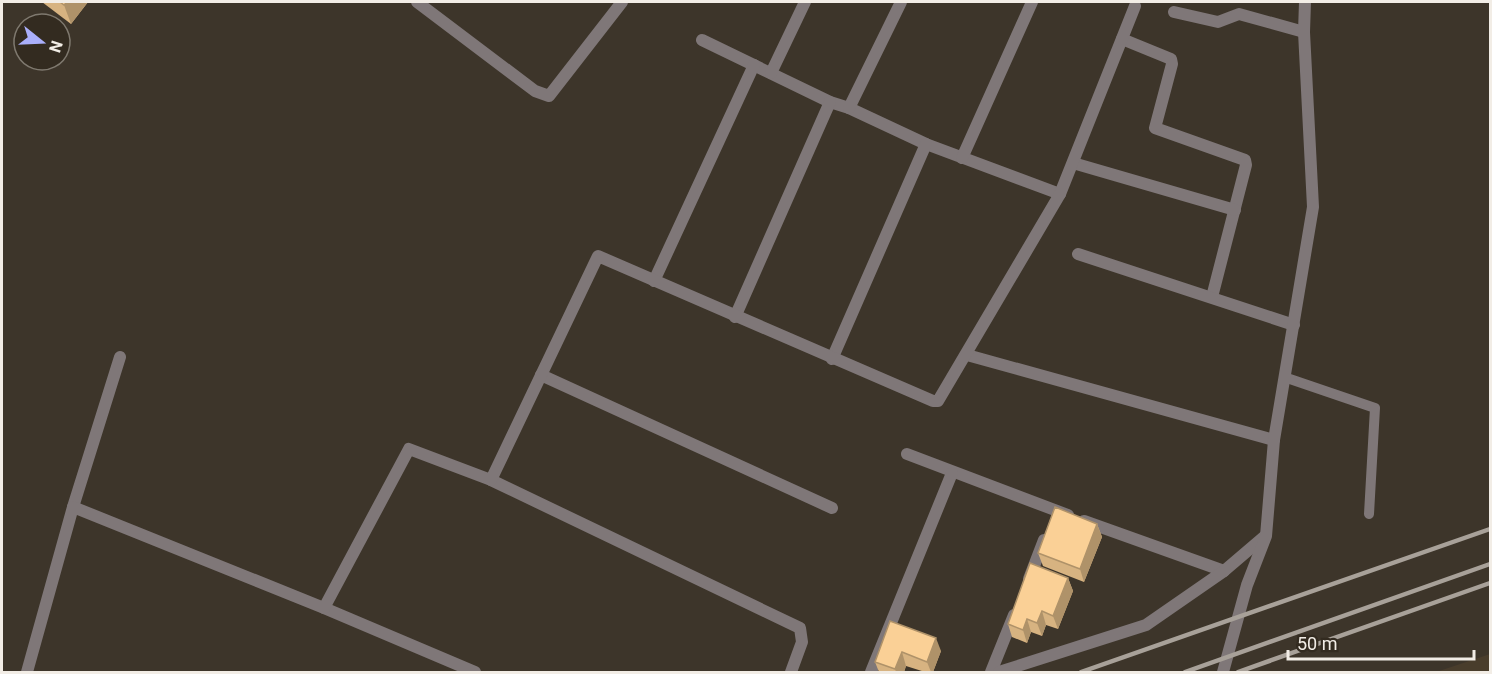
<svg xmlns="http://www.w3.org/2000/svg" width="1492" height="674" font-family="Roboto,sans-serif">
<rect width="100%" height="100%" fill="#3d352a"/>
<path fill="#493d2c" d="M1490,654V672H1436Z"/>
<g fill="none" stroke-linecap="round" stroke-linejoin="round">
<path stroke="#7f7778" stroke-width="10" d="M1284,377L1375,408L1369,514"/>
<g stroke="#7f7778" stroke-width="12">
<path d="M417,2L535,91L549,96L622,2"/>
<path d="M1174,12L1218,22L1239,14L1304,32"/>
<path d="M1122,39L1171,59L1172,64L1155,128L1245,160L1246,165L1212,297"/>
<path d="M702,40L830,102L849,108L926,144L1060,194"/>
<path d="M771,73L805,2"/>
<path d="M849,108L901,2"/>
<path d="M962,158L1032,2"/>
<path d="M1073,163L1235,210"/>
<path d="M1078,254L1294,325"/>
<path d="M654,281L754,65"/>
<path d="M735,317L830,102"/>
<path d="M967,355L1274,440"/>
<path d="M832,359L926,144"/>
<path d="M541,375L832,508"/>
<path d="M907,454L1068,515"/>
<path d="M491,480L800,628L802,642L791,672"/>
<path d="M73,507L120,357"/>
<path d="M1084,521L1224,571"/>
<path d="M1029,579L1044,540"/>
<path d="M324,608L475,672"/>
<path d="M27,672L73,507L324,608L409,449L491,480L598,256L933,401H938L1060,194L1135,6"/>
<path d="M871,672L952,473"/>
<path d="M991,672L1014,615"/>
<path d="M999,672L1146,625L1224,571L1265,536"/>
<path d="M1223,672L1247,585L1266,536L1274,440L1313,207L1304,32L1305,2"/>
</g>
<g stroke="#a8a199" stroke-width="4.5">
<path d="M1081,672L1490,529"/>
<path d="M1185,672L1490,564"/>
<path d="M1238,672L1490,583"/>
</g>
</g>
<g fill="#d7b381">
<path d="M42,2H88L71,24Z"/>
<path d="M1097,524L1102,537L1084,582L1043,566L1038,553Z"/>
<path d="M1068,578L1073,591L1058,629L1046,625L1042,636L1031,632L1027,643L1012,637L1008,624Z"/>
<path d="M890,621L941,651L933,672H925L906,666L904,672H879L875,662Z"/>
</g>
<g fill="#af9269">
<path d="M67,2H88L71,24L64,5Z"/>
<path d="M1097,524L1102,537L1084,582L1080,569Z"/>
<path d="M1068,578L1073,591L1058,629L1053,616Z"/>
<path d="M1042,611L1046,625L1042,636L1037,623Z"/>
<path d="M1027,619L1031,632L1027,643L1023,630Z"/>
<path d="M936,638L941,651L933,672H931L927,662Z"/>
<path d="M902,652L906,666L904,672H896L895,669Z"/>
</g>
<g fill="#fad096" stroke="#af9269" stroke-width="1.5">
<path d="M60,2H67L64,5Z"/>
<path d="M1055,507L1097,524L1080,569L1038,553Z"/>
<path d="M1030,563L1068,578L1053,616L1042,611L1037,623L1027,619L1023,630L1008,624Z"/>
<path d="M890,621L936,638L927,662L902,652L895,669L875,662Z"/>
</g>
<rect width="1492" height="674" fill="none" stroke="#f2ede6" stroke-width="6"/>
<g transform="translate(42 42) rotate(108)"><circle r="28" fill="#332b20" stroke="#7f796f" stroke-width="1.5"/>
<path d="M0-4.5L10 22L0 15L-10 22Z" fill="#aaaffb"/>
<text y="-9" font-size="16" font-weight="bold" text-anchor="middle" fill="#f2ede6">N</text>
</g>
<path d="M1288 650v9h186v-9" fill="none" stroke="#f2ede6" stroke-width="3"/>
<text x="1297" y="650" font-size="18" fill="#f2ede6" stroke="#332b20" stroke-width="4.5" paint-order="stroke">50 m</text>
</svg>
